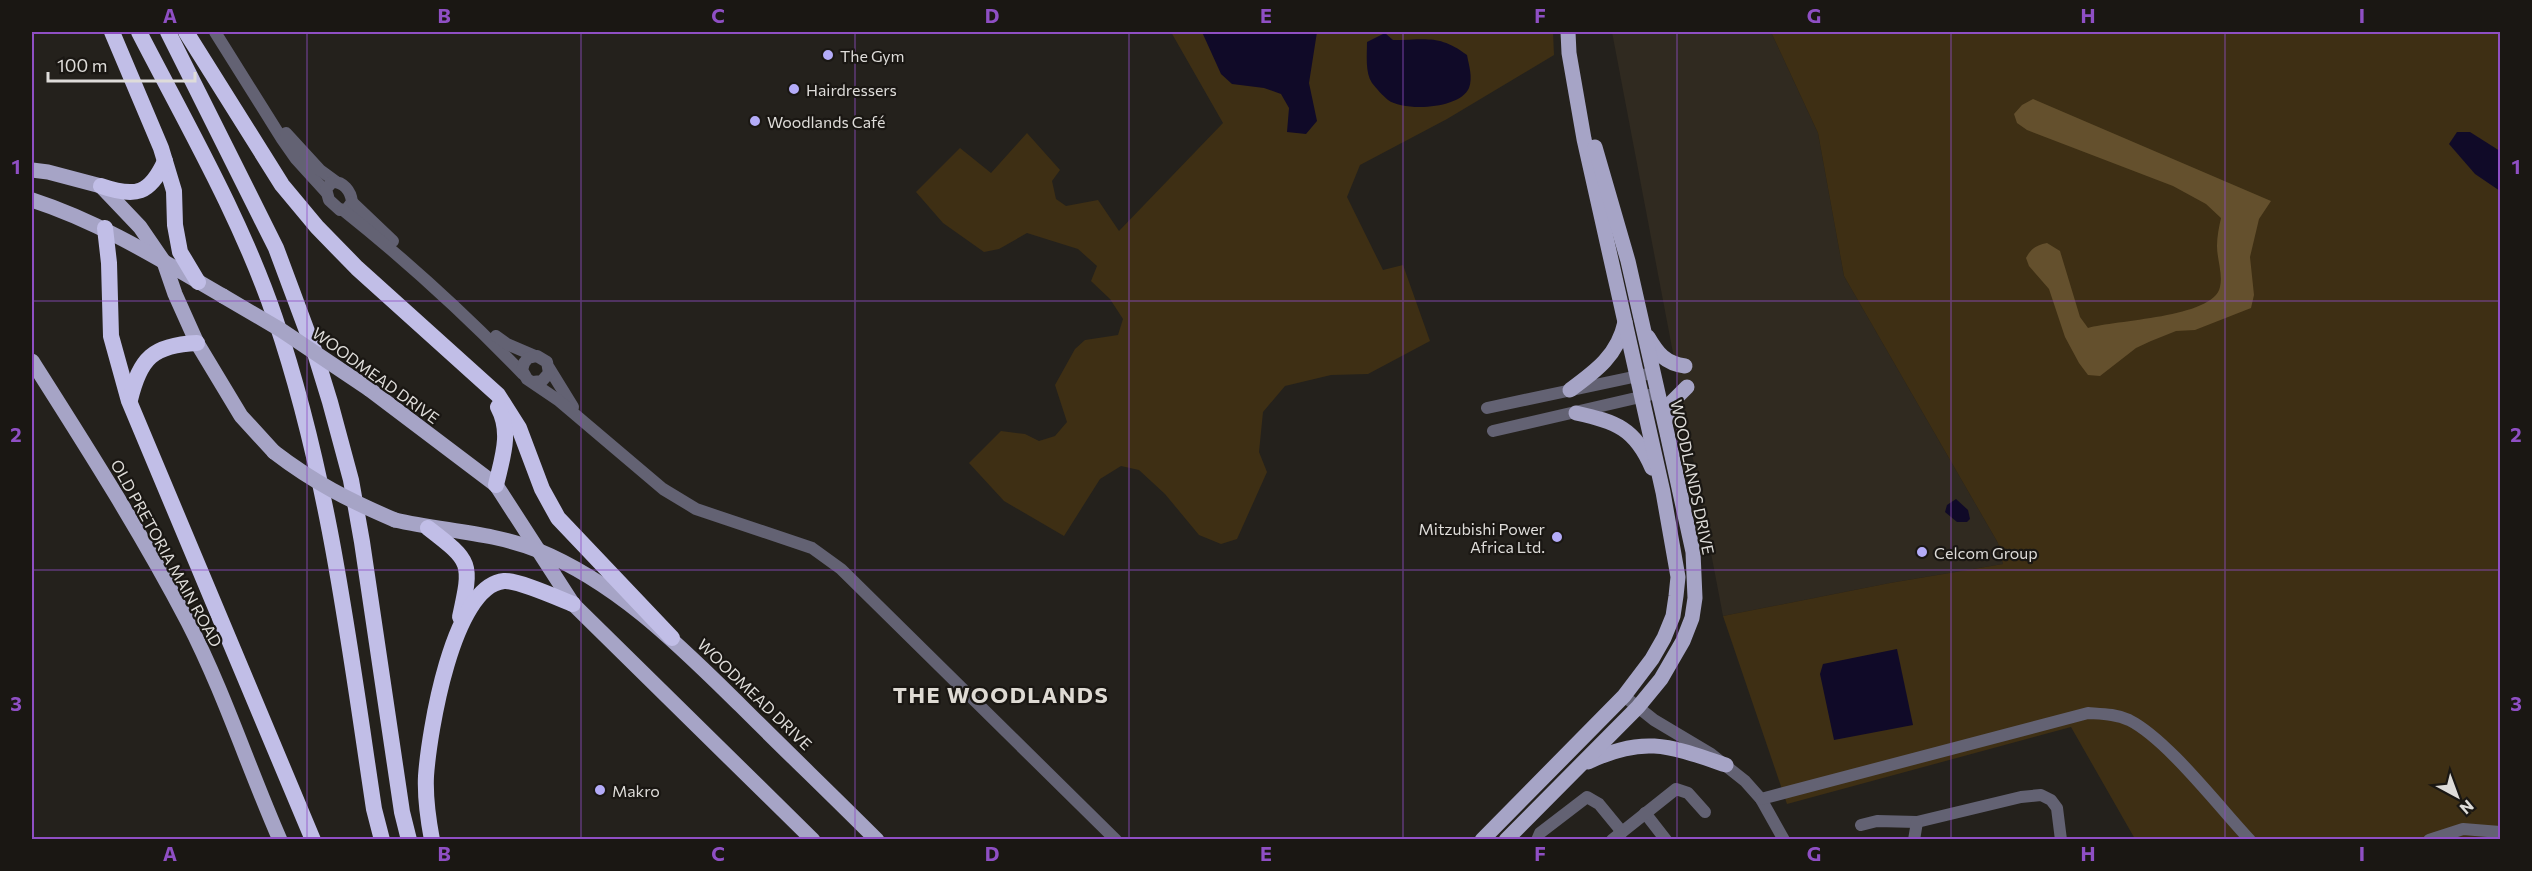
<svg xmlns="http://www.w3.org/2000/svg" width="2532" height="871" font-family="Commissioner,sans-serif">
<rect width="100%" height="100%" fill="#24211c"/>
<path fill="#302a20" d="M1612,32H1771L1818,133L1844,276L1998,543L2003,564L1890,583L1723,616Z"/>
<g fill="#3e2f14">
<path d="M1171,32H1553L1554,55L1447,119L1360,165L1347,197L1383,270L1403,265L1430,341L1368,374L1331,375L1285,386L1263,412L1259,452L1267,472L1237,539L1221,544L1199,535L1165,494L1139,470L1121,466L1100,479L1064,536L1004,501L969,463L1001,431L1025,434L1039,441L1055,436L1067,422L1055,385L1075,349L1085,340L1118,335L1123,319L1110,299L1091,281L1097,266L1078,249L1027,233L999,249L984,252L943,223L916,192L960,148L991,173L1027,133L1060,170L1052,181L1056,199L1066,206L1098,200L1119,231L1223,123Z"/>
<path d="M1771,32H2500V839H2135L2071,727L1787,804L1723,616L1890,583L2003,564L1998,543L1844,276L1818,133Z"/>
</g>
<path fill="#64502d" d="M2033,99L2271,201L2259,219L2250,257L2254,295L2251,308L2195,330L2176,331L2151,341L2136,348L2100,376L2088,375L2079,363L2065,337L2049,289L2029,266L2026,258C2031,248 2037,245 2047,243L2060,251L2080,317L2088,328C2114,320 2214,318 2220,287C2223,274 2217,259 2217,246C2217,236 2219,227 2221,218L2206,204L2173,186L2027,130L2017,123L2014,114L2022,105Z"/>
<g fill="#100a28">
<path d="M1202,32H1317L1309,83L1317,121L1306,134L1287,132L1289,108L1281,94L1264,88L1232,84L1221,74Z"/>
<path d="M1385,33L1393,40C1426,40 1439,34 1467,55C1469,66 1473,77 1469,88C1460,109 1405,112 1388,100C1383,96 1376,88 1372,83C1365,73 1367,54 1367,42Z"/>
<path d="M2457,132H2470L2500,151V191L2475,174L2449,144Z"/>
<path d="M1956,499L1968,510L1970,519L1967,522H1957L1945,512L1947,505Z"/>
<path d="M1897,649L1913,725L1834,740L1820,674L1823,664Z"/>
</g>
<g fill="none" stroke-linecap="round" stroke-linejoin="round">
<g stroke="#636273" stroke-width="12">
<path d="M215,32L282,139L296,159L326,192"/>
<path d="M286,133L320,170L335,181"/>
<path d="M332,182C343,181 351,191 352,202L347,209L340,210L329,200L326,189Z"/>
<path d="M352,202L393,241"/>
<path d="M343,210C407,261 466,315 523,374"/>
<path d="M496,336L507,344L535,356"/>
<path d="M549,368L573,407"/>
<path d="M533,382L542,381L549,373L547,362L537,356L528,358L524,363L522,370L527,379L558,400L663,489L696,509L812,548L841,569L1116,840"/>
<path d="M1487,408L1652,373"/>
<path d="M1493,431L1649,395"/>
<path d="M1624,696L1654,720L1711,754L1745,781L1761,799L1784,840"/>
<path d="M1761,799L2088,713C2102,714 2116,714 2129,720C2167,739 2219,807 2250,840"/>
<path d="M1645,813L1666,840"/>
<path d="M1861,825L1877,821L1917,822L2021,797L2041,795L2051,800L2057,808L2061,840"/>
<path d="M1537,840L1540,833L1587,797L1599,804L1622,832"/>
<path d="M1612,840L1676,789L1688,793L1705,812"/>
<path d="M1914,840L1917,822"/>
<path d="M2429,840L2463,829L2500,832"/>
</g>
<g stroke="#a6a4c6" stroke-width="15">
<path d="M32,170L48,172L101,186L140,227L164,262L175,294L197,343L241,416L274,452"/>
<path d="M32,200C100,222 161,260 223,296"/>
<path d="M1648,337C1658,354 1665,363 1685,366"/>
<path d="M32,361C86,446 141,532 188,622C224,692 248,767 280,840"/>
<path d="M369,389L496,485L573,604L813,840"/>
<path d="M1570,390C1596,371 1618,355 1625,322"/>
<path d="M1576,413C1616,422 1635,428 1652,468"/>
<path d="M1667,421L1670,404L1687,387"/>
<path d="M395,520C442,531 492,532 537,550C618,583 680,646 741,706C786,751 832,795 877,840"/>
<path d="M1588,762C1644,735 1670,746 1726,765"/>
<path d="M1482,840L1624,696L1652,659L1664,638L1673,616L1676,596L1678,577L1663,492L1584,139L1569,53L1568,32"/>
<path d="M1506,840L1638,707L1661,679L1683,641L1692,618L1695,598L1693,552L1667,433L1628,261L1595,147"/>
</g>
<g stroke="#c1bee7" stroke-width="16">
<path d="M112,32L161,148L174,191L175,225L180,252L198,282"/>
<path d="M139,32C187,125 241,218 275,318C329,477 349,643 374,809L382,840"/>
<path d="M168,32L276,248L314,350L330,402L351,480L362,542L402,812L409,840"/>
<path d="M186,32L282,185L317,227L357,268L498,395L519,428L542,489L558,518L672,638"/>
<path d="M101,186C136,198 150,194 165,161"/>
<path d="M105,228L109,263L111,336L129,401L313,840"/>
<path d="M130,400C140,358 153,345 197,343"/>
<path d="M496,485C502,458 512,433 498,407"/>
<path d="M428,528C472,562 472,562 460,617"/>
<path d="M432,840C428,819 425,797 426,776C429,734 452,586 504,581C518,580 558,598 573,604"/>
</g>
<g stroke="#a6a4c6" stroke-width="15">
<path d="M223,296L281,330L369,389"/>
<path d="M274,452C313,482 350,501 395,520"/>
</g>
</g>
<path fill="none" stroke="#8f4fc4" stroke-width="1.5" stroke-opacity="0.55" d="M307,32V840M581,32V840M855,32V840M1129,32V840M1403,32V840M1677,32V840M1951,32V840M2225,32V840M32,301H2500M32,570H2500"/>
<g fill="#b4acf9" stroke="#1a1713" stroke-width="2">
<circle cx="828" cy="55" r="6"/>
<circle cx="794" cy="89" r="6"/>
<circle cx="755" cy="121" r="6"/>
<circle cx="1557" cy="537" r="6"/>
<circle cx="1922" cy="552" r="6"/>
<circle cx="600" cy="790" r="6"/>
</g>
<g text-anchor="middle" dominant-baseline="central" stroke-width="4.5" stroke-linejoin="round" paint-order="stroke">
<g font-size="16" fill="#dedcd9" stroke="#1a1713" text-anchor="start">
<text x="840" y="55">The Gym</text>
<text x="806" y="89">Hairdressers</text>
<text x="767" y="121">Woodlands Café</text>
<text x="1545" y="528" text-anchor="end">Mitzubishi Power<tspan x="1545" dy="18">Africa Ltd.</tspan></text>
<text x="1934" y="552">Celcom Group</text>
<text x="612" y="790">Makro</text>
</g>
<g font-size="16" fill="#dedcd9" stroke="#1a1713">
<text transform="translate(376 375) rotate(36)">WOODMEAD DRIVE</text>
<text transform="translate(1693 477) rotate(78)">WOODLANDS DRIVE</text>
<text transform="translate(167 553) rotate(61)">OLD PRETORIA MAIN ROAD</text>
<text transform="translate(755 694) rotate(44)">WOODMEAD DRIVE</text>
</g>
<g font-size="22" font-weight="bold" letter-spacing="1.5" fill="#dfdbd4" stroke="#1a1713">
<text x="1001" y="694">THE WOODLANDS</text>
</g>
</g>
<rect width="2532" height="871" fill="none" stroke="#1a1713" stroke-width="66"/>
<g transform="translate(2457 796) rotate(139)" stroke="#1a1713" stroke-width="4.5" paint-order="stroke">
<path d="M0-4.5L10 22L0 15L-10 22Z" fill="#dedcd9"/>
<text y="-9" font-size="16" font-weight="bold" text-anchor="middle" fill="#dedcd9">N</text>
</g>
<path d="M48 72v9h147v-9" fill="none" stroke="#dedcd9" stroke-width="3"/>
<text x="57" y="72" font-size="18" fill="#dedcd9" stroke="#1a1713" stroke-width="4.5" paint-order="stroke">100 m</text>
<rect x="33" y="33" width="2466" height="805" fill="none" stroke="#8f4fc4" stroke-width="2"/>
<g font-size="20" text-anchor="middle" font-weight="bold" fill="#8f4fc4">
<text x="170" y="23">A</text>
<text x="444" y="23">B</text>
<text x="718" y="23">C</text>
<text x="992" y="23">D</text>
<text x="1266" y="23">E</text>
<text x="1540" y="23">F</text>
<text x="1814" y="23">G</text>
<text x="2088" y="23">H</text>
<text x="2362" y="23">I</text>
<text x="16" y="174">1</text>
<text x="2516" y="174">1</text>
<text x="16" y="442">2</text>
<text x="2516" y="442">2</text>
<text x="16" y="711">3</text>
<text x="2516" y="711">3</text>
<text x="170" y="861">A</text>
<text x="444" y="861">B</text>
<text x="718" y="861">C</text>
<text x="992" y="861">D</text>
<text x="1266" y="861">E</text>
<text x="1540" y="861">F</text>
<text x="1814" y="861">G</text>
<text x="2088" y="861">H</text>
<text x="2362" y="861">I</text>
</g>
</svg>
